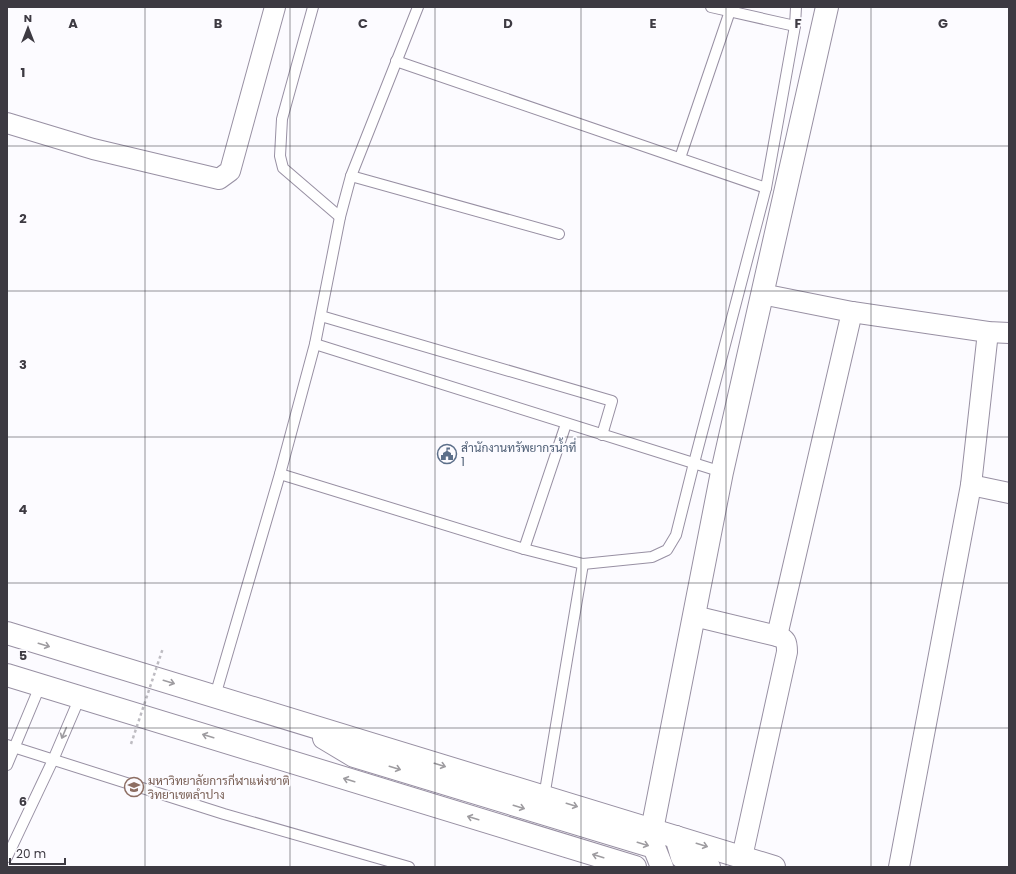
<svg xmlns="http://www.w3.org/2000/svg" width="1016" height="874" font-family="Poppins,Sarabun,sans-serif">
<rect width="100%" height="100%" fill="#fcfbff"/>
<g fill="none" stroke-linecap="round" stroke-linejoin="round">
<defs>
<g id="lane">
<path d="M313,7L282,119L280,156L283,168L340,217"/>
<path d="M711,7L795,26"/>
<path d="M396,61L766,188"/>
<path d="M680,158L730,11"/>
<path d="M351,176L559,234"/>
<path d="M321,316L612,401L602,435"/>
<path d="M315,344L722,472"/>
<path d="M280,474L524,549L583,564L652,557L667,550L676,535L694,463L766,188L795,26L796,7"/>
<path d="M524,549L566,424"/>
<path d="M215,696L280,474L315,344L340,217L351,176L418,7"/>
<path d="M7,745L224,814L409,867"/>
<path d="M7,765L40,686"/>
<path d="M544,797L583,564"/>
<path d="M7,857L53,760L80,697"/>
</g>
<g id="street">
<path d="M7,123L93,149L219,179L230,171L275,7"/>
<path d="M762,294L852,312L988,332L1009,333"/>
<path d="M971,485L1009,493"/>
<path d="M694,616L777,636C786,639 787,642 787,652L742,857"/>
<path d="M777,636L852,312"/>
<path d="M899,867L971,485L988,332"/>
</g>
<g id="secondary">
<path d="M7,633L774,867"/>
<path d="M7,675L635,867"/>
<path d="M324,738L354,756L654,847L662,867"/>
<path d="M652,830L722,472L827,7"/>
<path d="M676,837L682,857L709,867"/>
</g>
</defs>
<use href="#lane" stroke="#9890a3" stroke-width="12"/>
<use href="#street" stroke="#9890a3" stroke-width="22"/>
<use href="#secondary" stroke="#9890a3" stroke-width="24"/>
<use href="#lane" stroke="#fff" stroke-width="10"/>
<use href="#street" stroke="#fff" stroke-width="20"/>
<use href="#secondary" stroke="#fff" stroke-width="22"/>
<path stroke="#bebcc2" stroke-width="2.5" stroke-dasharray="3 3" stroke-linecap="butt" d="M131,744L163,648"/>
</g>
<defs><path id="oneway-shaft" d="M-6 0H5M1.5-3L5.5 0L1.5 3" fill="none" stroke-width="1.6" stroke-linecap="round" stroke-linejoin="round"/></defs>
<g stroke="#9e9ca0">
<use href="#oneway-shaft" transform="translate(44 645) rotate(17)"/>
<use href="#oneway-shaft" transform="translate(169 682) rotate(17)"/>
<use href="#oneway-shaft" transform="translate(64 733) rotate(113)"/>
<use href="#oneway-shaft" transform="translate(208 736) rotate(-163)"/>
<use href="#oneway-shaft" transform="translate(440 765) rotate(17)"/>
<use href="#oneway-shaft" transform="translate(395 768) rotate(17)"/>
<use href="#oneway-shaft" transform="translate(349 780) rotate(-163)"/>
<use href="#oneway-shaft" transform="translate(572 805) rotate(17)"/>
<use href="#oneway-shaft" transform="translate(519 807) rotate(17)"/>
<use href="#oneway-shaft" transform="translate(473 818) rotate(-163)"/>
<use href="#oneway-shaft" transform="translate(643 844) rotate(17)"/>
<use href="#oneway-shaft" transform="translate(702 845) rotate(17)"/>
<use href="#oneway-shaft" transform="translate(598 856) rotate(-163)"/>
</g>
<path fill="none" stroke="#3d3a42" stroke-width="1" stroke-opacity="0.55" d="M145,7V867M290,7V867M435,7V867M581,7V867M726,7V867M871,7V867M7,146H1009M7,291H1009M7,437H1009M7,583H1009M7,728H1009"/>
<defs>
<symbol id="civic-ring" viewBox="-11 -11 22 22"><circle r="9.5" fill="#fcfbff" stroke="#5c6f8a" stroke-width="1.5"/><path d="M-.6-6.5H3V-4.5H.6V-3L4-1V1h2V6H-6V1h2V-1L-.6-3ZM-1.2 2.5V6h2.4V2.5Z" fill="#5c6f8a"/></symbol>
<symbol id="university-ring" viewBox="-11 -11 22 22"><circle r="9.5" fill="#fcfbff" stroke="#8d6e63" stroke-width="1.5"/><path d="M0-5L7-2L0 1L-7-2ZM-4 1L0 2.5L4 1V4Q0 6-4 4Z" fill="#8d6e63"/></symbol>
</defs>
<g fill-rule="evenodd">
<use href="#civic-ring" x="436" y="443" width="22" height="22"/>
<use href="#university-ring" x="123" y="776" width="22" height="22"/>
</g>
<g text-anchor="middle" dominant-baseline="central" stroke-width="3.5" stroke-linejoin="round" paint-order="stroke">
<g font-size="12" fill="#4e5e75" stroke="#fcfbff" text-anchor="start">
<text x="461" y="447">สำนักงานทรัพยากรน้ำที่<tspan x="461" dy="14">1</tspan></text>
</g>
<g font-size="12" fill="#785e54" stroke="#fcfbff" text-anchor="start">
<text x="148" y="780">มหาวิทยาลัยการกีฬาแห่งชาติ<tspan x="148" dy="14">วิทยาเขตลำปาง</tspan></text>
</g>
</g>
<g font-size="13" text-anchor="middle" font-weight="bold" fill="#3d3a42" stroke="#fcfbff" stroke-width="3.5" stroke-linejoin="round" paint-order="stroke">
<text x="73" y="28">A</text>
<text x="218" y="28">B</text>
<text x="363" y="28">C</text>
<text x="508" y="28">D</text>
<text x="653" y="28">E</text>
<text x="798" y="28">F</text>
<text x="943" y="28">G</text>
<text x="23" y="77">1</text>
<text x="23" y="223">2</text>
<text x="23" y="369">3</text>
<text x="23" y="514">4</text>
<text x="23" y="660">5</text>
<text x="23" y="806">6</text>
</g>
<rect width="1016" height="874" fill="none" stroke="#3d3a42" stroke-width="16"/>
<g transform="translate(28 28)" stroke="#fcfbff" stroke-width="3" paint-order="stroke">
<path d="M0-3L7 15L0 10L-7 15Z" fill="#3d3a42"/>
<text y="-6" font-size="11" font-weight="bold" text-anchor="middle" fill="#3d3a42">N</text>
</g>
<path d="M10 858v6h55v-6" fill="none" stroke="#3d3a42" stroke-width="2"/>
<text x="16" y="858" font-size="12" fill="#3d3a42" stroke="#fcfbff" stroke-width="3" paint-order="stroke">20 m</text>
</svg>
